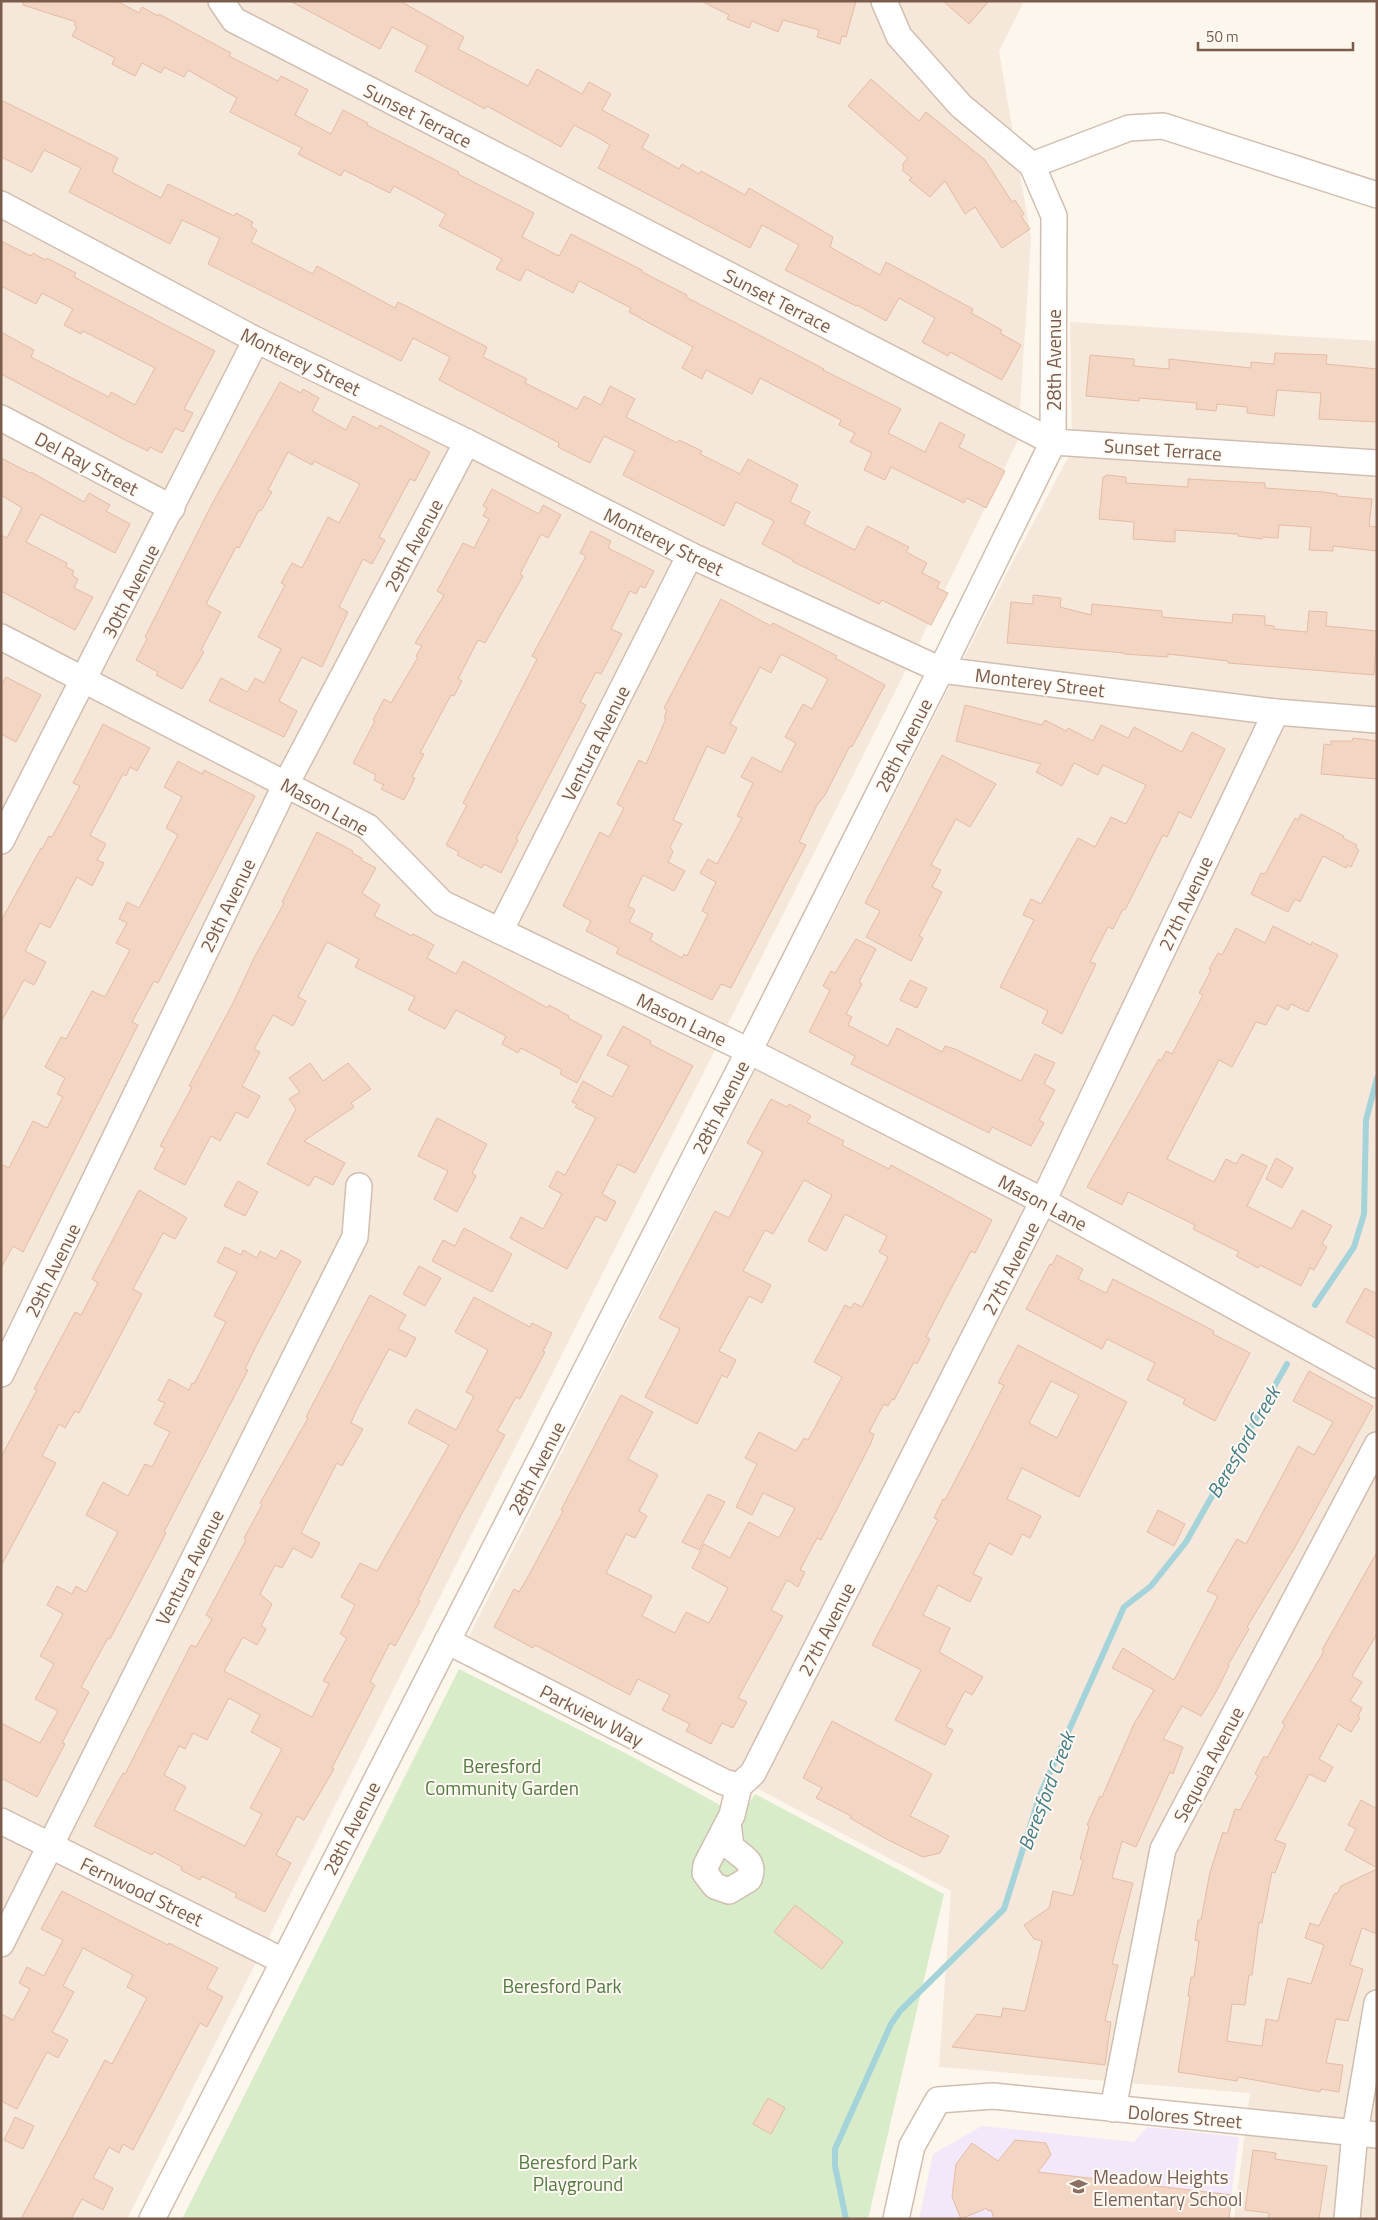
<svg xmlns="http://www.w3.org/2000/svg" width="1378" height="2220" font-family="'Titillium Web',sans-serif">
<rect width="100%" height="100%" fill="#fdf6ec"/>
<g fill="#f5e8da">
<path d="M1,1H1024L999,51L1031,238L1018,440L902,678L127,2219H1Z"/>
<path d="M1070,322L1377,341V2219H1234L1250,2093L939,2067L951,1891L469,1636L1012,563L1072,450Z"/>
</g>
<path fill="#f3e8fa" d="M982,2126L1134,2142L1147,2127L1239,2137L1228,2219H919L933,2154Z"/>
<path fill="#d8ecc9" d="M459,1669L629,1755L740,1816L755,1794L944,1894L868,2219H182Z"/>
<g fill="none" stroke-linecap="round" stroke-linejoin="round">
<g stroke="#a5d3da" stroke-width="6">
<path d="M1315,1305L1354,1247L1364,1214L1366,1120L1377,1078"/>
<path d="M846,2219L835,2166V2149L891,2024L900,2011L1004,1909L1040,1795L1124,1607L1151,1586L1186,1542L1287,1364"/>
</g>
</g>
<g fill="#f3d5c3" stroke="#e6bba3" fill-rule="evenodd">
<path d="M23,1H117L139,13L142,7L158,16L159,14L231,53L229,56L278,81L281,76L308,90L295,115L331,134L343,110L368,123L367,125L459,172L458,174L534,213L522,237L559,256L571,234L642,270V272L687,295L686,297L824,369L823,370L901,409L888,433L925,452L940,422L965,435L959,447L1005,471L986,508L967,498L964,503L891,467L885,480L864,470L872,453L850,442L855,433L839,425L841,420L760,378L752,394L706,370L702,379L682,368L693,347L629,312L631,308L579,281L573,293L526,269L520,281L496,269L502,259L439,226L446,214L394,186L390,193L344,170L341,176L298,154L302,148L230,112L237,98L188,70L184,77L164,67L161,73L142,63L135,76L112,64L115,58L72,36L77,27L74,25L76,22L23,5Z"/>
<path d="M290,1H400L464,37L458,49L528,86L537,69L582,94L589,82L611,94L602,110L649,135L642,148L679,169L682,164L699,174L701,171L745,195L749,188L833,237L830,247L880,275L886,262L973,309L971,313L1002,330L1000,333L1021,345L1002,380L950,352L948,356L922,342L935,318L899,298L886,321L857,305L856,306L785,270L799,245L762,225L750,248L598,168L610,145L595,136L574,125L561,147L487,106L485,109L415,71L428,46L392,27L380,49Z"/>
<path d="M701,1H856L846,37L842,36L840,44L817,37L819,30L783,20L778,32L752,21L749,28L727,19L729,15Z"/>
<path d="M943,1H989L969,24Z"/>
<path d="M871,79L919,121L926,112L985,160L1012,202L1015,200L1024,214L1021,216L1030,229L1002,248L975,207L965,214L945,181L930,197L909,180L912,178L902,170L904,167L902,165L908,158L848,106Z"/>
<path d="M1,100L118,158L112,172L161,198L168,184L234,216L236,213L253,222L251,227L257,230L251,242L313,274L317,266L395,308L398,302L487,347L483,357L527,379L525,383L577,409L584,396L601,405L610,386L635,399L626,417L677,443L679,440L702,451L700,454L740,474L748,459L798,485L790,502L810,512L804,524L855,550L867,526L909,547L906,552L927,563L922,573L940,582L937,588L948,593L931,625L882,600L879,604L792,561L793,560L762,544L774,521L736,502L724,526L623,475L635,451L604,436L590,463L558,447L559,443L439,380L450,357L413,338L401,361L208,264L220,238L182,220L170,244L69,192L81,168L44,150L32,172L1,157Z"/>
<path d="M1,241L31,256L33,253L45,260L47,258L76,273L74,277L215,351L184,409L193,413L183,432L175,428L162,453L150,447L148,451L127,441L1,374V332L34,350L31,357L109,397L111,392L135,405L155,368L83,331L81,334L64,325L73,309L42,293L36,304L1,286Z"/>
<path d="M1275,353L1327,355L1326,364L1377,369V422L1319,419L1321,393L1277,390L1274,416L1247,413V407L1217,404L1216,411L1196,409L1197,403L1139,398V401L1086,396L1090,355L1134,359V366L1169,369V359L1251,368V362L1274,364Z"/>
<path d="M280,382L301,393L303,389L319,398L312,411L346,430L353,416L378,429L380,425L430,452L415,481L410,479L379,537L385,540L372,564L363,559L339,607L348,612L322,667L302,657L279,701L297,711L284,737L209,701L221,678L247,692L255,678L264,683L281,649L258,637L285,585L281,583L292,563L302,568L328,517L339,523L360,484L314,461L312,465L288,452L268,490L272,492L261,511L259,510L239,548L236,547L206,604L221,612L201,650L204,652L182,689L156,675L158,672L136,660L147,639L145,637L212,504Z"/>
<path d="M1,458L30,473L31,472L84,502L89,493L110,505L106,511L130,524L115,553L41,514L26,542L67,563L66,567L74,571L72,575L78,579L74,588L93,597L75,630L1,591V535L7,538L22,508L1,495Z"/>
<path d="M1106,475L1126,477V483L1188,487V479L1265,483V488L1323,492L1337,494V496L1372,499L1369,526L1377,527V551L1333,546V551L1309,550L1311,527L1279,525L1278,538L1263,537L1262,539L1238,536V534L1175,530V542L1133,539L1134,522L1099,519L1103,477H1105Z"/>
<path d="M492,489L539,514L543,505L561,515L548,538L541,534L520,574L523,576L485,643L478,640L458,679L462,681L454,696L451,695L420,753L424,754L412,777L415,778L404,800L381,789L384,785L374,780L376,775L353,763L375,721L373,720L384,699L391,703L418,657L416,656L422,646L415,643L444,595L437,591L463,543L474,548L489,519L483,516L487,508L483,506Z"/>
<path d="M591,531L611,541L608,548L654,571L645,588L640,586L636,594L630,591L611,629L622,634L601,674L596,672L580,702L586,705L516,839L518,840L501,873L484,864L482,868L457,855L459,852L446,845L467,805L463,803L537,659L532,656L586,556L580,553Z"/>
<path d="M1033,595L1061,598L1060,607L1091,615L1092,604L1162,611V617L1232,623L1233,614L1265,616V625L1274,626V629L1307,632L1309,611L1327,612L1326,626L1377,631L1374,675L1228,663V661L1168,654V657L1124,654V653L1007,643L1011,602L1033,604Z"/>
<path d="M721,599L771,626L773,623L814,644L837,656L835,658L885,685L852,747L850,746L825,795L817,805L799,842L806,845L731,988L721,984L712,1000L616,953L619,948L586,931L591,921L563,906L600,832L609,837L624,808L617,804L639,760L646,764L666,719L664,718L667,710L664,708ZM781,654L828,679L812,709L803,704L785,737L796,743L781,772L752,757L741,777L753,783L737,816L742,818L717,864L708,859L700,873L716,882L702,911L708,914L687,956L684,954L682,958L650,940L653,934L629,922L635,910L628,906L643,875L674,891L685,871L668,862L673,852L670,847L682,824L673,820L707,746L724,754L737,728L730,724L760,667L771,673Z"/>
<path d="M6,677L41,695L16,742L1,734V686Z"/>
<path d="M965,705L1042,725L1045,720L1066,731L1068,728L1093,741L1101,725L1128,738L1134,727L1182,752L1192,732L1225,749L1191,818L1179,812L1167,837L1163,835L1125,910L1123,909L1113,929L1108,927L1090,962L1096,964L1062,1034L1042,1023L1048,1011L1000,987L1034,920L1023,915L1031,899L1041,904L1078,838L1095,847L1111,817L1126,824L1146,785L1103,765L1098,775L1074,763L1062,786L1036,772L1041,764L956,741Z"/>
<path d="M103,724L150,748L137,771L130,767L126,776L123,774L90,835L106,844L97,860L104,863L92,886L77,877L50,928L40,923L25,951L46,962L34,985L24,980L1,1022V921L41,848L42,849L49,836L52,837L80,786L73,783Z"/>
<path d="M1353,738L1377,741V779L1321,774L1324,744L1331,745V741H1352Z"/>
<path d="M942,755L996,784L970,827L956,819L931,865L941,870L932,887L942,892L919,936L923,938L911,961L866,937L880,911L865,903Z"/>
<path d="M178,761L202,774L204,770L255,796L158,983L154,981L132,1022L138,1025L23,1252L13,1246L1,1268V1164L9,1168L33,1121L47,1128L63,1097L57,1094L65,1078L45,1067L61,1037L66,1039L92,991L105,997L130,950L116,943L127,923L119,919L127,902L139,908L178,835L166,828L182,797L164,787Z"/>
<path d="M1301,814L1344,836L1343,838L1357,845L1356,848L1359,850L1351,867L1347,865L1346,868L1323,856L1300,902L1295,899L1288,912L1251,894L1261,873L1265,874L1295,818L1298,820Z"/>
<path d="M317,832L353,851L352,853L362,858L361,860L376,868L362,893L380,905L374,916L412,936L413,934L434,945L427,958L456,974L463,961L548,1008L549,1005L569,1016L568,1018L602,1036L577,1083L560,1074L562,1070L521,1048L518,1053L502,1044L506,1036L456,1010L445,1029L408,1010L415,997L355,967L359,959L327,942L298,997L306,1001L293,1026L273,1015L254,1049L260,1052L242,1086L260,1096L248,1118L236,1112L220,1141L211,1136L185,1185L154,1169L165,1148L160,1146L192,1087L189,1086L234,1001L254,958L284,903L282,902Z"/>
<path d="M1273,926L1311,945L1312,942L1338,955L1308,1012L1291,1004L1288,1010L1277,1005L1266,1025L1256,1022L1232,1067L1219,1060L1167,1159L1214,1182L1226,1159L1236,1164L1242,1154L1267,1166L1247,1206L1292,1229L1302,1210L1332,1226L1322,1244L1327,1247L1314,1270L1310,1268L1301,1286L1260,1265L1258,1268L1236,1256L1239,1252L1193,1229L1195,1225L1128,1192L1122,1205L1087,1187L1159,1059L1161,1061L1166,1051L1172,1054L1203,995L1199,993L1211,970L1209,969L1218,953L1222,955L1236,928L1265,943Z"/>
<path d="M856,939L876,949L859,982L862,984L846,1014L852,1017L848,1025L888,1046L897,1028L942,1052L945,1046L955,1049L1021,1081L1035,1054L1055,1063L1044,1084L1055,1090L1039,1120L1044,1123L1031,1146L992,1127L989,1133L851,1064L855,1056L809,1032L830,990L823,986L831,971L835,973Z"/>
<path d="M910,980L927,988L917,1008L900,1000Z"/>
<path d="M623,1026L651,1041L650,1044L693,1066L635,1173L618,1164L602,1194L616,1202L606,1221L596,1216L567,1269L510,1238L521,1217L543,1229L562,1194L549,1187L557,1171L565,1175L596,1118L575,1107L577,1104L572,1102L583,1081L612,1097L629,1066L607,1055Z"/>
<path d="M310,1063L323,1081L348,1063L371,1089L351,1103L354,1107L304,1141L345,1163L333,1185L315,1176L309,1186L267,1164L296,1109L289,1099L300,1092L289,1078Z"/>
<path d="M771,1099L787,1107L789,1104L811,1116L807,1122L844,1141L842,1145L889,1169L891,1165L992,1220L975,1253L971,1251L944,1302L926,1337L930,1339L917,1364L914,1362L894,1400L892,1399L888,1406L884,1404L869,1432L874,1434L871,1443L821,1540L817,1538L800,1570L805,1572L798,1587L787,1580L771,1610L783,1616L738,1698L747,1702L733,1728L722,1723L711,1744L686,1731L690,1724L662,1710L670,1695L638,1679L630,1695L535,1645L533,1648L494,1627L514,1589L519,1592L529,1575L563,1511L561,1510L621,1395L653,1412L628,1459L658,1475L639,1511L647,1516L635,1538L626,1534L606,1573L652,1596L642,1616L675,1633L686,1612L709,1623L728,1588L692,1568L704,1544L730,1558L749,1522L779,1538L795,1508L763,1493L752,1515L736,1507L757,1464L745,1458L759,1432L796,1451L804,1438L808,1440L842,1377L814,1362L845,1305L851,1308L854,1303L862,1307L888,1257L879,1252L887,1236L845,1214L826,1251L808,1241L832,1195L804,1180L773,1234L765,1230L743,1271L771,1285L762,1303L749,1296L719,1351L736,1360L727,1378L722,1375L697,1424L645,1397L680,1329L659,1318L715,1211L729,1218L763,1152L747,1143Z"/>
<path d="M437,1118L487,1144L472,1173L476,1176L457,1212L434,1199L448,1171L418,1156Z"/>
<path d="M1276,1158L1293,1168L1282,1188L1266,1179Z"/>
<path d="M238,1181L258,1192L245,1216L224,1206Z"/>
<path d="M139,1190L187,1218L175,1239L163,1233L133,1289L142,1294L110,1355L79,1413L75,1411L65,1428L59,1424L42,1456L56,1463L1,1566V1457L37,1390L34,1389L75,1312L81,1315L98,1283L92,1279Z"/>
<path d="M464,1228L512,1254L492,1292L432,1261L443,1240L455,1246Z"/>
<path d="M225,1247L241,1255L243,1250L257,1258L260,1251L276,1259L281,1250L301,1261L255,1348L245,1369L248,1370L164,1532L166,1533L152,1560L110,1639L108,1638L81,1687L89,1692L62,1743L65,1744L37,1797L1,1778V1723L40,1743L58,1711L35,1699L54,1664L40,1656L63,1614L47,1605L57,1586L72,1594L76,1586L86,1592L118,1532L86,1515L103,1482L128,1496L145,1464L152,1467L170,1432L154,1424L165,1403L158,1400L169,1379L189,1390L192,1383L194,1384L226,1322L214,1316L237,1272L217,1262Z"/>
<path d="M1057,1255L1083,1269L1078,1279L1106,1293L1113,1279L1214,1331L1213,1334L1250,1353L1215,1421L1183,1404L1185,1399L1147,1380L1155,1363L1107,1339L1102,1349L1026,1309L1050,1264L1052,1265Z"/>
<path d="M419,1266L441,1278L425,1306L403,1294Z"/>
<path d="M1365,1288L1377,1294V1339L1346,1322Z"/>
<path d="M370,1295L406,1315L398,1329L416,1338L406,1357L389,1349L356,1411L351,1423L363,1429L342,1466L337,1463L301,1533L320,1543L312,1558L293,1548L282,1568L275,1565L260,1594L272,1604L261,1626L266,1629L257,1645L243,1637L224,1671L312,1717L329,1684L323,1681L347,1638L340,1634L355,1605L341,1597L360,1563L377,1571L449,1445L408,1423L416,1409L456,1430L474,1396L466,1392L488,1350L455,1332L474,1297L530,1327L532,1323L552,1333L543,1351L545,1352L520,1399L516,1397L497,1431L505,1435L460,1517L418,1600L420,1601L395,1646L390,1643L370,1682L375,1685L332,1768L334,1769L304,1820L297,1816L276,1855L291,1863L265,1912L235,1897L237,1894L202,1876L200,1880L181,1870L182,1867L154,1852L152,1855L94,1826L123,1773L125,1774L191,1645L196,1647L212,1619L206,1615L246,1540L244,1538L262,1505L260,1503L308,1418L306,1417ZM229,1698L260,1715L251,1732L282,1749L250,1808L262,1814L245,1846L174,1810L186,1787L164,1775L179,1746L185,1749L193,1733L207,1740Z"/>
<path d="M1018,1345L1127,1402L1079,1497L1022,1468L1007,1499L1041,1516L1030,1538L1022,1534L1012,1555L989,1543L973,1574L982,1578L970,1602L938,1585L923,1615L950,1628L939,1652L983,1677L972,1695L965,1691L946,1727L953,1730L945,1745L895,1720L921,1670L872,1645L938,1520L934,1518L943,1499L945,1500L971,1450L1004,1385L998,1383ZM1051,1381L1079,1395L1057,1438L1029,1423Z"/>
<path d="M1309,1371L1373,1406L1294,1549L1247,1627L1249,1629L1228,1665L1229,1666L1216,1692L1201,1716L1182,1706L1163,1739L1183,1747L1173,1774L1170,1772L1136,1847L1122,1841L1112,1878L1133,1883L1112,1964L1118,1965L1105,2021L1111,2022L1105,2065L952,2047L977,2014L1001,2017L1003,2008L1025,2011L1042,1941L1034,1939L1024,1925L1049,1908L1053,1891L1073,1896L1083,1860L1080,1859L1089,1826L1087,1825L1100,1796L1102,1797L1134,1724L1154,1690L1112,1668L1123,1648L1174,1680L1218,1596L1207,1591L1237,1539L1246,1544L1298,1446L1314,1455L1333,1422L1293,1401Z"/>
<path d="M708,1494L725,1502L699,1550L682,1542Z"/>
<path d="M1158,1510L1185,1524L1174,1546L1147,1532Z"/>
<path d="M1377,1552V1634L1352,1676L1362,1682L1350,1701L1362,1708L1358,1716L1360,1718L1351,1732L1338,1724L1319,1759L1333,1767L1325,1782L1309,1774L1275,1840L1286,1844L1275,1873L1272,1872L1262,1923L1259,1922L1252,1975H1249L1245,2005L1232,2004L1227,2041L1262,2046L1266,2019L1278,2021L1288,1978L1311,1984L1324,1945L1305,1938L1310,1923L1319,1926L1335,1893L1337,1894L1341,1886L1377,1869V1934L1362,1928L1350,1965L1363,1969L1348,2021L1336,2019L1326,2063L1343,2065L1339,2092L1321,2089L1320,2092L1238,2077L1237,2081L1178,2072L1190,1996H1188L1191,1977H1194L1199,1941L1195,1940L1198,1920H1201L1210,1872L1223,1832L1227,1834L1235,1809L1240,1810L1258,1776L1255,1774L1264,1756L1267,1758L1285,1725L1282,1723L1324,1651L1322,1650Z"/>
<path d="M832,1721L932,1774L910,1816L949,1836L940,1853L923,1857L888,1840L850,1818L851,1816L816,1798L822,1788L803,1778Z"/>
<path d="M1361,1800L1377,1809V1868L1345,1850L1356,1829L1348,1825Z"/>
<path d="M62,1891L168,1945L169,1943L218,1968L207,1988L223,1997L207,2027L200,2023L133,2150L123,2144L119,2153L109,2147L93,2178L113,2188L103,2210L82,2199L71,2219H21L105,2060L112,2064L147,1998L127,1987L133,1975L83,1948L63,1986L74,1992L52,2032L68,2040L58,2058L47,2052L17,2109L1,2101V2014L13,2020L30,1989L19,1983L27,1967L44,1976L63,1940L41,1929Z"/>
<path d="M795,1905L843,1942L822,1969L774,1932Z"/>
<path d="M768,2098L785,2108L771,2134L753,2124Z"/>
<path d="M15,2117L34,2126L23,2149L4,2140Z"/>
<path d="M1015,2140L1046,2143L1051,2155L1038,2172L1232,2195L1229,2219H994L991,2210L988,2211L987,2208L961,2219L952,2197L956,2164L972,2143L998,2161Z"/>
<path d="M1253,2150L1276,2153L1275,2159L1327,2166L1319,2219H1268L1269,2213L1245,2210Z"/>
</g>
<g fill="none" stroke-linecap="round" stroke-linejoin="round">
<defs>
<g id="minor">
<path d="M221,1L234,20L1053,442L1377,463"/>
<path d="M1032,165L1129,128L1163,126L1377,195"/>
<path d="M1,204L256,340L467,442L690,555L941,670L1276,712L1377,720"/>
<path d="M1,418L172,508"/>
<path d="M1,637L368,827L442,903L749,1051L1043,1201L1377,1385"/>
<path d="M1,841L256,340"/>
<path d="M500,931L690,555"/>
<path d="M1,1374L286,784L467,442"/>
<path d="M447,1641L724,1782L739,1786"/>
<path d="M739,1786L753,1773L1043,1201L1276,712"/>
<path d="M1,1821L283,1961"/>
<path d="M728,1823L731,1847C743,1858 756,1861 749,1879L729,1891L715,1886L705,1873L706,1865L732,1815L739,1786"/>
<path d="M1,1944L355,1237L359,1186"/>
<path d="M1113,2109L1163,1849L1377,1445"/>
<path d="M152,2219L749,1051L941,670L1053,442L1054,216L1032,165L961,106L899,36L884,1"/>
<path d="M896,2219L912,2146L938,2100L993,2096L1377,2135"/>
<path d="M1347,2219L1355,2132L1377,2003"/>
</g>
</defs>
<use href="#minor" stroke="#d1beb0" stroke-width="28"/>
<use href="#minor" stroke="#fff" stroke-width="25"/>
</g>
<defs>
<symbol id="school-bare" viewBox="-9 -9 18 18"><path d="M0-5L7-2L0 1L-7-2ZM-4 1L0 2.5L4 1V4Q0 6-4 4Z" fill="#8d6e63" stroke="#fffaf3" stroke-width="2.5" paint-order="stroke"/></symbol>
</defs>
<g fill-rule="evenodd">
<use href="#school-bare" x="1066" y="2174" width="25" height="25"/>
</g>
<g text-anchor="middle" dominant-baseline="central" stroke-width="4" stroke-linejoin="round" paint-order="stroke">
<g font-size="19" fill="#7a5c4d" stroke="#fffaf3">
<text transform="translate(418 115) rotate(27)">Sunset Terrace</text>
<text transform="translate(778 300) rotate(27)">Sunset Terrace</text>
<text transform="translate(1053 360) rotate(-90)">28th Avenue</text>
<text transform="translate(301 361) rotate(26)">Monterey Street</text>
<text transform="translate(1163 449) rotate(4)">Sunset Terrace</text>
<text transform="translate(87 463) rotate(28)">Del Ray Street</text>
<text transform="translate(664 541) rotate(26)">Monterey Street</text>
<text transform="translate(413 545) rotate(-62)">29th Avenue</text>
<text transform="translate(130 591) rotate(-63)">30th Avenue</text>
<text transform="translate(1040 682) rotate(7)">Monterey Street</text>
<text transform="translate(595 743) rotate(-63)">Ventura Avenue</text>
<text transform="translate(903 745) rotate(-63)">28th Avenue</text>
<text transform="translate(325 806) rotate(29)">Mason Lane</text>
<text transform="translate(1185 903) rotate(-65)">27th Avenue</text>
<text transform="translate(227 905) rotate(-64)">29th Avenue</text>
<text transform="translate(682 1019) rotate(26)">Mason Lane</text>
<text transform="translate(720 1107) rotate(-63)">28th Avenue</text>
<text transform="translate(1043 1202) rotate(28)">Mason Lane</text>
<text transform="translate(1010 1268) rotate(-63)">27th Avenue</text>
<text transform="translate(52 1270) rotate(-64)">29th Avenue</text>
<text transform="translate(536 1468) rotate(-63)">28th Avenue</text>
<text transform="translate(189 1567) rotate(-63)">Ventura Avenue</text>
<text transform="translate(826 1629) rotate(-63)">27th Avenue</text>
<text transform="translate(592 1715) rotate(27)">Parkview Way</text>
<text transform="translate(1208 1764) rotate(-62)">Sequoia Avenue</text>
<text transform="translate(351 1828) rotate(-63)">28th Avenue</text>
<text transform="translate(142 1891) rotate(26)">Fernwood Street</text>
<text transform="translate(1185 2116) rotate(5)">Dolores Street</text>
</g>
<g font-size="19" fill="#537a41" stroke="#fffaf3">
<text x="502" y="1765">Beresford<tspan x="502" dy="22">Community Garden</tspan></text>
<text x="562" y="1985">Beresford Park</text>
<text x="578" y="2161">Beresford Park<tspan x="578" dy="22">Playground</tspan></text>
</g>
<g font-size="19" fill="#785e54" stroke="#fffaf3" text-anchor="start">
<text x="1093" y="2176">Meadow Heights<tspan x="1093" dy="22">Elementary School</tspan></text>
</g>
<g font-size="20" font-style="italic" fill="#437c86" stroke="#fffaf3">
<text transform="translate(1243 1442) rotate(-60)">Beresford Creek</text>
<text transform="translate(1046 1791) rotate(-69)">Beresford Creek</text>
</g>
</g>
<rect width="1378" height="2220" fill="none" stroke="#7a5c4d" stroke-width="5"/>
<path d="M1198 42v8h155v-8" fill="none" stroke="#7a5c4d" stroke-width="2.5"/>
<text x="1206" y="42" font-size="15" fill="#7a5c4d" stroke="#fffaf3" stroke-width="4" paint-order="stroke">50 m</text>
</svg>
